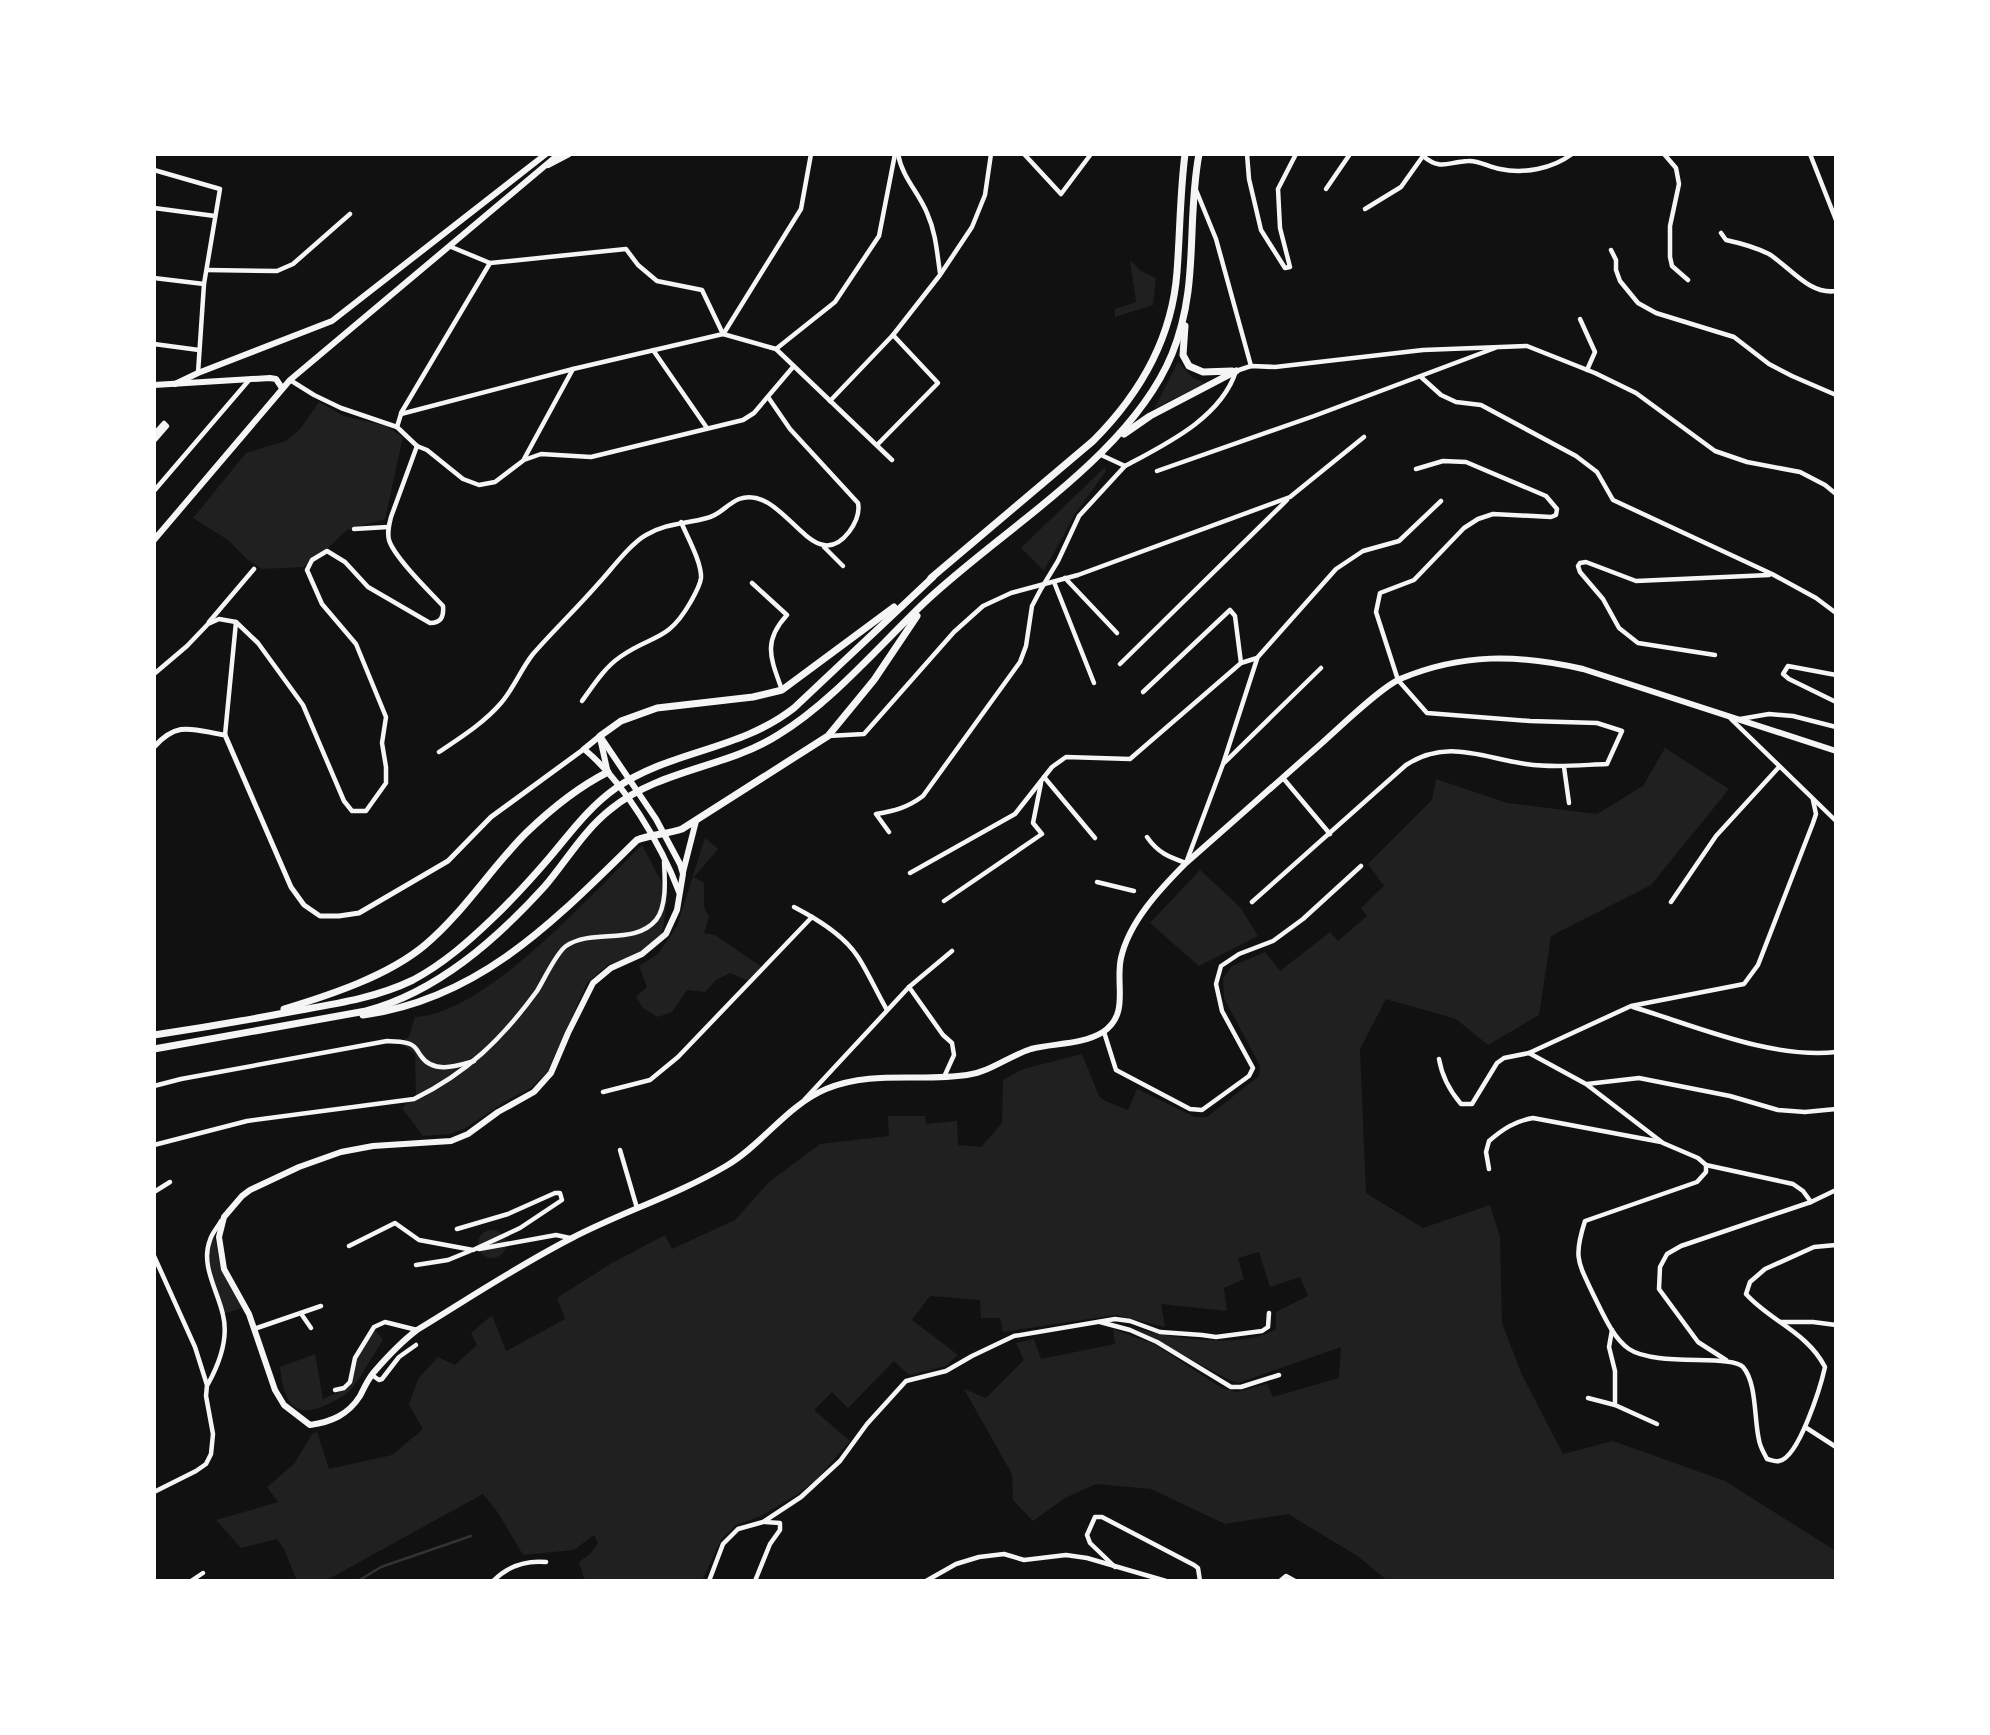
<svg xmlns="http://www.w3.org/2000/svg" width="1990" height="1735" font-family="'Varela Round',sans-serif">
<rect width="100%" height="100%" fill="#111"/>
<g fill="#202020">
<path d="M1130,260L1141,271L1156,278L1153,305L1115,317V309L1136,302Z"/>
<path d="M1178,362L1193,378L1205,383L1154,409Z"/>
<path d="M319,402L344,416L386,426L403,437L385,519L347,530L317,558L303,567L262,569L248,560L228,540L193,518L246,453L286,441L300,429Z"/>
<path d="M1105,467L1106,471L1075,514L1044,571L1021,548Z"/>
<path d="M1665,748L1729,789L1651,885L1551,936L1539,1015L1488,1045L1456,1019L1386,999L1360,1049L1366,1193L1423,1228L1490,1205L1500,1237L1502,1323L1522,1375L1563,1454L1613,1441L1725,1481L1836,1551V1581H1388L1359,1557L1288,1514L1225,1524L1151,1489L1096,1484L1065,1498L1033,1521L1013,1500L1012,1474L964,1389L986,1398L1024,1360L1016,1343L1034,1339L1041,1359L1115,1344L1113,1329L1154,1344L1222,1388L1237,1392L1267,1384L1273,1397L1339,1378L1341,1347L1238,1383L1229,1380L1134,1328C1170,1338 1244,1350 1276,1329V1312L1308,1296L1300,1277L1270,1287L1259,1252L1238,1258L1244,1279L1224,1288L1227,1311L1161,1304L1165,1327L1116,1315L1003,1332L1000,1318H981L980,1300L930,1296L912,1320L958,1355L946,1366L909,1375L894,1361L848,1408L832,1392L814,1410L850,1441L817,1479L796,1495L761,1516L736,1525L721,1540L702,1581H585L579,1562L591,1553L598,1543L594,1535L574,1550L523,1555L499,1514L483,1494L325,1581H297L284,1549L277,1539L241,1548L216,1520L278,1502L267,1487L294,1464L312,1434L317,1432L329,1469L392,1455L423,1429L409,1405L418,1379L438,1357L455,1365L477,1345L471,1333L492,1315L506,1351L565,1319L557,1298L612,1263L665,1235L672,1249L735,1220L769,1182L820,1144L889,1136L888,1116H925L926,1124L957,1121L958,1145L981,1147L1002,1123L1003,1080L1023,1069L1082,1054L1099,1096L1105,1101L1128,1110L1137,1089L1195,1117H1207L1259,1076L1260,1066L1224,998L1223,978L1232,966L1265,952L1280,971L1330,932L1338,941L1367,916L1361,908L1384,886L1368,864L1432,800L1436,779L1507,803L1597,814L1643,786Z"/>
<path d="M705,838L718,849L694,877L704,883V907L709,917L704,933L715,935L763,968L751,982L730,973L716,980L705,992L687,990L672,1012L658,1017L643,1008L636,997L647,987L639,966L658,954L677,926Z"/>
<path d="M642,845L668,894L662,935L635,956L609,964L587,983L548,1071L531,1088L509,1099L464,1129L450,1134L423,1136L402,1108L416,1095L415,1054L399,1043L409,1037L415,1017C487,1013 590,895 642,845Z"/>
<path d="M1200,870L1240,907L1258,936L1199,966L1150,923Z"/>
<circle cx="492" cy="1244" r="14"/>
<path d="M212,1237L215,1238L222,1271L242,1308L223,1314C214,1286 203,1266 212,1237Z"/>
<path d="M375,1330L383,1340C373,1355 364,1372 353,1387C346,1396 336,1400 326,1405C291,1422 283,1396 280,1367L315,1354L323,1399L346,1389L351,1383L358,1358Z"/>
</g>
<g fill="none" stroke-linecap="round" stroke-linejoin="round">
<path stroke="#333" stroke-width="2.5" d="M358,1581L381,1567L471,1536"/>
<g stroke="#f5f5f5" stroke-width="4.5">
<path d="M898,154C902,177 919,193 927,213C936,233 937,253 940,273"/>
<path d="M1024,154L1061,194L1091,154"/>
<path d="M1247,154L1249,179L1261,230L1285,268L1290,267L1280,228L1278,189L1296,154"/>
<path d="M1664,154L1676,168L1679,184L1670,226V257L1672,266L1688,280"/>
<path d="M1810,154L1836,220"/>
<path d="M1423,156C1441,171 1447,162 1468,161C1478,160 1489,167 1500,169C1524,174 1552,169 1572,154"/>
<path d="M154,170L220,189L204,284L198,373"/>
<path d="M1326,189L1350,154"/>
<path d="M1196,190L1216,239L1251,366"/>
<path d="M154,208L215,216"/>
<path d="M1365,209L1401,187L1423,156"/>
<path d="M1721,233L1726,240C1740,243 1755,247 1769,254C1790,267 1809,295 1836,291"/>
<path d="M449,246L490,263L626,249L638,265L657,281L702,290L723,334"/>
<path d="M1611,250L1616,260V270L1620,281L1638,303L1656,313L1734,337L1769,364L1792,376L1836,395"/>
<path d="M207,270L277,271L293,264L350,214"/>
<path d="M154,278L204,284"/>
<path d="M1580,319L1595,352L1587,370"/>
<path d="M724,333L801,209L811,154"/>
<path d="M154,344L199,350"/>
<path d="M776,349L835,302L879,236L895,154"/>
<path d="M653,350L707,428"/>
<path d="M1421,377L1441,395L1456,402L1481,405L1576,456L1597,472L1613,500L1772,574L1816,598L1836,613"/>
<path d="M290,380L314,395L341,408L397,427L417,446L427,450L463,479L479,485L495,482L524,460L541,454L591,457L743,420L754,413L793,367"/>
<path d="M830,401L893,335L940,275L972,227L985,195L991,154"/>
<path d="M401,413L490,263"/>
<path d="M397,427L401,414L573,369L723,334L776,349L892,460"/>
<path d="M154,434L164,423L167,426L154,441"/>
<path d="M877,445L938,383L893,335"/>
<path d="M524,459L573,369"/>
<path d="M1125,466C1166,444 1221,418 1236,371L1251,366L1275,367L1423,350L1527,346L1595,373L1636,393L1715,451L1747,462L1800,472L1825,485L1836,494"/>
<path d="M1157,471L1314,416L1495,348"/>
<path d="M154,491L250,379"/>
<path d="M354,529L388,527"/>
<path d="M824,547L843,566"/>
<path d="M1065,578L1117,633"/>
<path d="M1054,582L1094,683"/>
<path d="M752,583L787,615C762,642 771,659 782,690"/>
<path d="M209,622L254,569"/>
<path d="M1715,655L1638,643L1619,628L1603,599L1580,572L1578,566L1580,563L1586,562L1636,581L1769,575"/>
<path d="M1120,664L1287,500"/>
<path d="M154,674L187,646L208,624L219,619L236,622L258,643L303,705L344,801L352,811H366L386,783V767L382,743L386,717L356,644L322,604L307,570L312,560L327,551L345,562L368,587L430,623C441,623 444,617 443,606C430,592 394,557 389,540C387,532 389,525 391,517L417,446"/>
<path d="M1836,675L1788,666L1783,674L1789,679L1836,702"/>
<path d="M1143,692L1230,610L1235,616L1241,663"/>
<path d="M582,701C593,686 604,668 620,657C652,634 667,643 690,603C694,596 700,586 701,578C702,563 687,536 681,522"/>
<path d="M1731,719L1836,821"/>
<path d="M1740,719L1769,714L1793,716L1836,727"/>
<path d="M225,735L236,622"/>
<path d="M828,736L864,734L954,632L983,606L1011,593L1078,575L1290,497L1364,437"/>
<path d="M439,752C460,738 485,722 501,703C514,688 521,669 533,654C554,630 577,608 598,584C611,570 630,544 646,535C666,523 686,524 707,518C720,515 727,504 739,499C784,483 812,580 849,532C855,524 860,513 858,503L790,429L768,397"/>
<path d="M1224,763L1321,668"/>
<path d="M1564,767L1569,803"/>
<path d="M1044,777L1095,838"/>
<path d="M1283,778L1330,834"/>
<path d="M889,832L876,814C894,811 907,808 923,796L1020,662L1026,646L1032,606L1041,589L1058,561L1079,516L1125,466L1099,454"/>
<path d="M1147,837C1158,853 1169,857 1186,863L1223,764L1257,659"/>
<path d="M910,873L1015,814L1052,767L1066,757L1130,759L1241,663L1257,658L1336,569L1363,551L1399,541L1441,501"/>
<path d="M1097,882L1134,891"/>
<path d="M944,901L1042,834L1033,823L1041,783"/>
<path d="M1252,902L1406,765C1447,738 1483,758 1526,764C1554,768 1580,765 1607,764L1622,731L1597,723L1530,721L1427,713L1398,680L1376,612L1380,593L1414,580L1464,528L1478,519L1493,514L1551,517L1556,515L1557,509L1546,496L1466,462L1443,461L1416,469"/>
<path d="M1671,902L1716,836L1779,767"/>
<path d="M794,907C817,919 844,935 858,957C869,974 877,993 887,1010"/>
<path d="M909,987L943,1035L952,1043L954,1055L944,1077"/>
<path d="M1633,1007C1696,1026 1770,1059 1836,1052"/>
<path d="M1104,1032L1116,1070L1190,1109L1202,1110L1249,1076L1253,1068L1222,1011L1216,984L1221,966L1239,954L1273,941L1303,919L1361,866"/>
<path d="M1529,1053L1586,1084L1663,1143L1698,1158L1706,1165V1172L1697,1182L1585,1221C1573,1258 1578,1262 1594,1296C1603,1314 1613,1338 1629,1349C1655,1367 1732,1354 1743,1367C1757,1383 1754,1420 1759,1440C1760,1447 1764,1453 1767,1459C1771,1460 1775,1462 1779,1461C1799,1458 1821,1385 1825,1367C1807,1332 1770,1321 1746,1294L1750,1282L1765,1269L1814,1247L1836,1245"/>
<path d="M1439,1059C1442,1077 1449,1090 1461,1104H1472L1497,1063L1504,1058L1529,1053L1631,1006L1744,984L1758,965L1813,823L1816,814L1813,800"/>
<path d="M1587,1084L1639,1078L1730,1096L1778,1110L1805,1112L1836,1109"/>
<path d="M154,1086L181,1079L387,1041C395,1042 403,1041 410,1044C417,1047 417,1051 421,1056C433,1074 457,1066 474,1061"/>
<path d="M603,1092L650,1080L678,1057L812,917"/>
<path d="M805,1099L909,987L952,951"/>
<path d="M154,1145L247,1121L414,1099C467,1073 502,1039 537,991C544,980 556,953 566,946C593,928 634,946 656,920C667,906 665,879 664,862"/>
<path d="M620,1150L637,1208"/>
<path d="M1706,1165L1793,1184L1803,1191L1811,1202"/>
<path d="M1489,1169L1486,1152L1489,1141C1503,1129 1515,1121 1533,1118L1661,1142"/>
<path d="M154,1192L170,1182"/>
<path d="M349,1246L395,1223L419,1240L473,1250L520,1228L562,1200L560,1193H555L508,1214L457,1229"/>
<path d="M479,1249L556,1235L570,1238"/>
<path d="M154,1256L195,1347L207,1385L206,1396L213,1434L211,1454L206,1464L196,1471L154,1492"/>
<path d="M416,1265L448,1260L470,1251"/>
<path d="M302,1315L311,1328"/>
<path d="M1100,1322L1130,1330L1157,1342L1231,1387H1241L1279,1375"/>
<path d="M1781,1322H1813L1836,1325"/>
<path d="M254,1329L321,1306"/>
<path d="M1612,1330L1609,1347L1615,1371V1405L1657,1424"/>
<path d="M1726,1360L1698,1342L1659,1289L1660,1267L1667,1254L1681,1246L1811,1202L1836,1190"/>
<path d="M372,1375L379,1380L382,1379L399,1357L416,1345"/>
<path d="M208,1384C219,1364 229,1339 223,1315C218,1291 200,1265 210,1240C212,1233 218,1227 221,1221"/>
<path d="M335,1390L344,1388L350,1382L355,1358L374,1327L385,1322L417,1330"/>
<path d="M1588,1398L1615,1405"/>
<path d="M1805,1427L1836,1447"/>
<path d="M1115,1567L1090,1543L1087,1535L1095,1517H1102L1194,1565L1198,1568L1200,1581"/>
<path d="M191,1581L203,1573"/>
<path d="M493,1581C507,1567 525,1560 546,1562"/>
<path d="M709,1581L723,1544L738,1529L763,1522L801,1497L840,1461L867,1424L906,1381L946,1371L972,1356L1014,1336L1115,1319L1130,1321L1160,1332L1202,1335L1216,1337L1262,1331L1268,1327L1269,1313"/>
<path d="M755,1581L770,1544L780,1530V1523L765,1522"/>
<path d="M926,1581L956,1564L979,1557L1004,1554L1024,1560L1066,1555L1087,1558L1166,1581"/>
<path d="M1280,1581L1286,1576L1295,1581"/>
</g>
<path stroke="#f5f5f5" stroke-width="5" d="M154,747C178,720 193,730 225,735L291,887L304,905L320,916H339L359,913L448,861L491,817L584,749"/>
<g stroke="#f5f5f5" stroke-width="6">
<path d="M600,736L656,819L680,864L683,874L677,910L666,934L642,954L611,968L593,983L568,1033L551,1073L534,1092L498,1112L468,1134L451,1141L373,1146L341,1152L299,1167L250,1190L242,1196L224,1217L219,1237L224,1269L249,1314L275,1390L284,1405L310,1425C331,1422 348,1415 360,1396C364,1388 368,1379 374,1372C387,1357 401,1342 417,1330C468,1299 519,1265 572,1238C622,1212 677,1195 726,1166C762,1145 786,1106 826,1089C872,1070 920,1082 967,1075C990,1072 1009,1056 1031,1049C1054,1043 1082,1045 1103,1032C1130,1014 1115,984 1121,958C1129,922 1160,889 1186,863C1231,823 1277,783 1322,743C1340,727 1380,688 1400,679C1462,653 1518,654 1583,669L1836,751"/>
<path d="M600,736L584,749C624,782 661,844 679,892"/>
<path d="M600,738L607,769"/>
<path d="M683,872L696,821"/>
</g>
<g stroke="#f5f5f5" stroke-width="6">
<path d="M548,165L569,154"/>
<path d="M175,384L198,373L332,321L546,154"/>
<path d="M154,385L270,378L276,379L282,388"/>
<path d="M154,540L290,380L559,154"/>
</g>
<g stroke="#f5f5f5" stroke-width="7">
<path d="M1185,326L1183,355L1189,366L1203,372L1232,371"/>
<path d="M1124,434L1150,416L1236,371"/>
<path d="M931,578L1093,441C1140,394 1172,339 1177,272C1180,233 1180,193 1185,154"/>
<path d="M600,736L621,721L657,708L753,697L782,690L894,607"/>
<path d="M284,1009C330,995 388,976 425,945C464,912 491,868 526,833C550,810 578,787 608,772"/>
<path d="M363,1015C481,999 556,919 637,840C649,835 667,834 682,829L828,736L874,680L917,616"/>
<path d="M154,1035C201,1028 248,1020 295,1011C335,1004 376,998 413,980C443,964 468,942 492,919C513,899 532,878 550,857C571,832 589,807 616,788C671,750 739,751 794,708L933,577"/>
<path d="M154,1049L366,1011C437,992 496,940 545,886C567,860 584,830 611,809C660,769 726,768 778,735C831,703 879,646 924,603C1002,529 1130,456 1172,354C1200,285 1186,223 1199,154"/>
</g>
</g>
<rect width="1990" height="1735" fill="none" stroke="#ffffff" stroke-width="312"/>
</svg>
